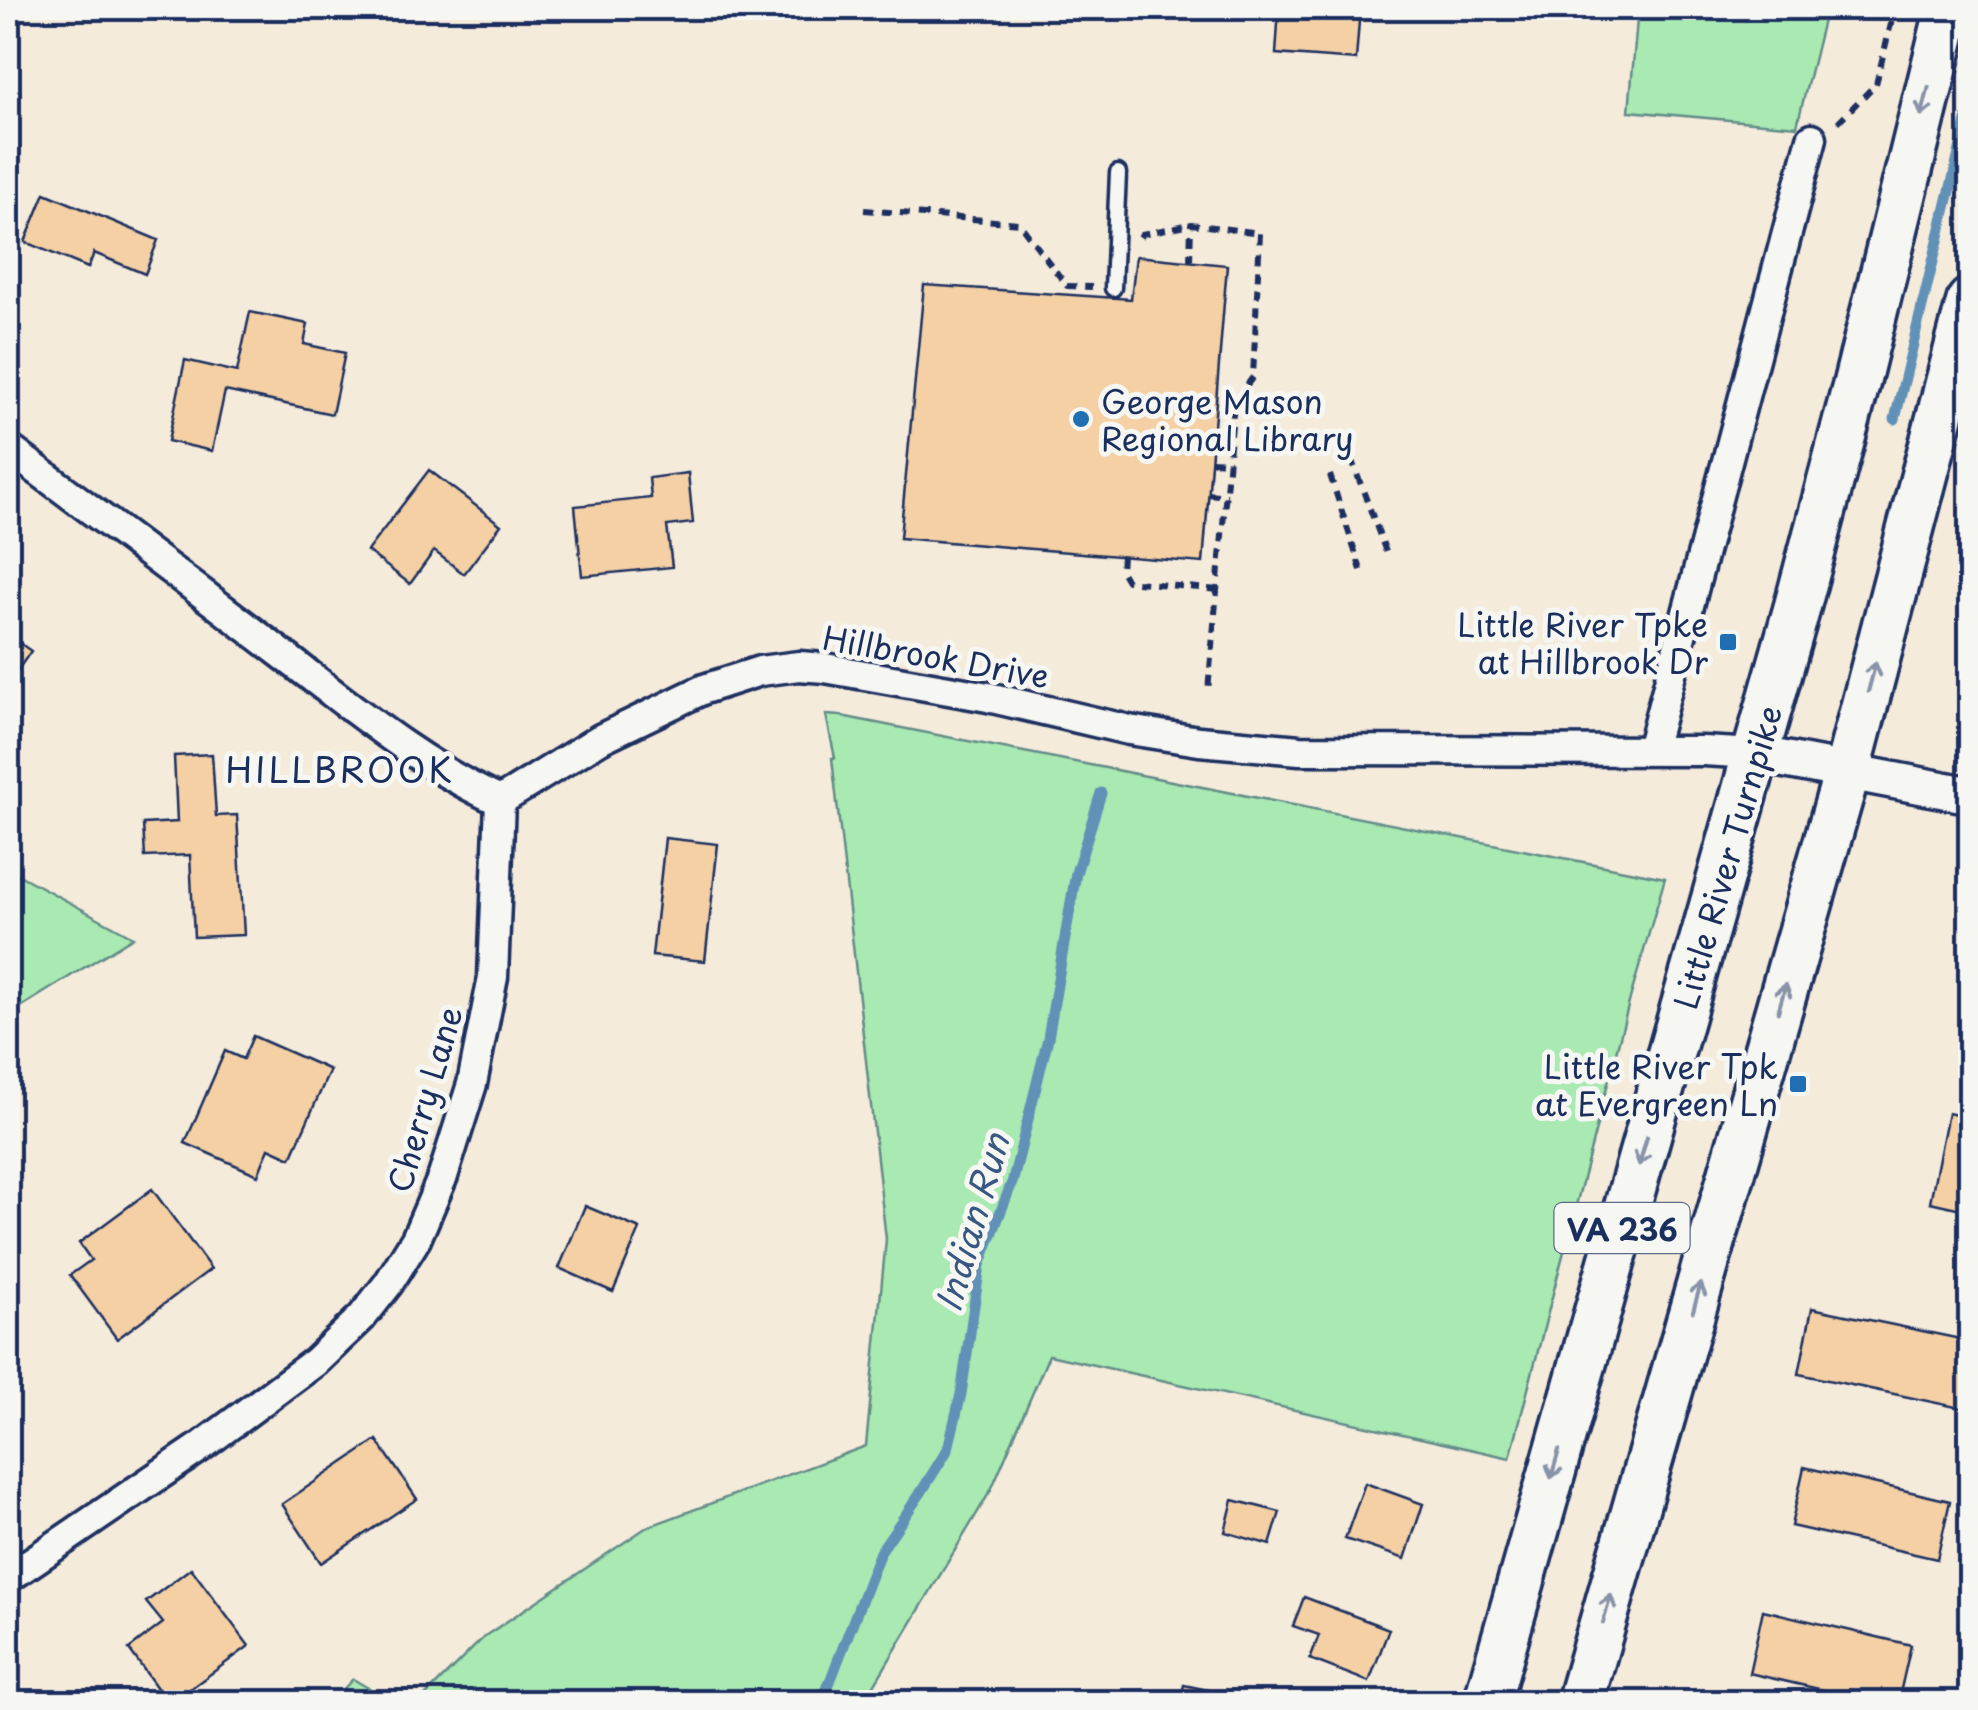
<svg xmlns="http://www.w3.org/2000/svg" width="1978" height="1710" font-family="'Playpen Sans',sans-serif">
<rect width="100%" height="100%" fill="#f5ebdb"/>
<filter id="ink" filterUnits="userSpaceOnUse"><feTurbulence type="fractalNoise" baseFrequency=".01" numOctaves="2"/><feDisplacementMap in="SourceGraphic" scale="20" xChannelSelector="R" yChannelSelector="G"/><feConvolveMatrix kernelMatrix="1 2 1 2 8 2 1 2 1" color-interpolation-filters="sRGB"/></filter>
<g filter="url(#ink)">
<g fill="#a9e9b2" stroke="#628c88" stroke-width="2.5">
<path d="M1638,8H1826L1797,126L1629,111Z"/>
<path d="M826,715L841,716L1665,878L1631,995L1510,1458L1049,1355L991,1490L864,1702H419L485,1636L647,1527L866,1446L886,1239L832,758H835Z"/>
<path d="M8,869L133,937L8,1015Z"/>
<path d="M353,1679L392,1702H331Z"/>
</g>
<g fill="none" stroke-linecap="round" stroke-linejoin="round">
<g stroke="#6291b7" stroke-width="11">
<path d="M1895,419L1970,108"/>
<path d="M822,1702L880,1552L920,1494L948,1449L961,1394L980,1265L1013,1180L1048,1038L1076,873L1101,793"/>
</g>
</g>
<g fill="#f4d0a4" stroke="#1b2f5e" stroke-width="2.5">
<path d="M1279,8H1360L1356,60L1276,54Z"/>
<path d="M45,193L158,240L145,274L94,253L88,268L25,242Z"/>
<path d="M1136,256L1227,265L1203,563L900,538L924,285L1131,299Z"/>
<path d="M250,312L308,324L304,344L345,353L332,414L225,391L212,451L168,441L185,360L237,372Z"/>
<path d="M429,470L501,525L464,574L434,551L410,584L367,551Z"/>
<path d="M688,473L693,523L667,526L672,567L582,576L575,506L651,498L649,478Z"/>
<path d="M8,635L31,651L8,684Z"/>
<path d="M212,754L216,816L237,815L244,935L194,937L190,855L145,857L143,824L177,822L174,756Z"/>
<path d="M665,838L718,844L705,961L652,956Z"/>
<path d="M253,1036L330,1070L291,1158L269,1148L258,1175L185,1143L225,1051L243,1059Z"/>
<path d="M1948,1113L1970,1118V1211L1930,1202Z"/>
<path d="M152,1189L211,1269L117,1339L70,1275L91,1260L79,1243Z"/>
<path d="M585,1206L640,1229L613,1292L559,1268Z"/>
<path d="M1812,1308L1970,1341V1410L1799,1374Z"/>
<path d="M377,1440L417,1499L321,1563L282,1504Z"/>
<path d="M1804,1467L1950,1501L1937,1559L1791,1526Z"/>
<path d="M1365,1483L1423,1504L1405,1559L1345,1539Z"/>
<path d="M1233,1500L1280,1512L1270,1545L1225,1532Z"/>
<path d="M191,1568L249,1646L172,1702H167L129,1649L163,1623L146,1602Z"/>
<path d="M1304,1597L1389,1629L1369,1682L1310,1659L1319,1635L1293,1626Z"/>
<path d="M1763,1610L1911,1645L1898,1702H1875L1749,1673Z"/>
<path d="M1184,1685L1267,1702H1180Z"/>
</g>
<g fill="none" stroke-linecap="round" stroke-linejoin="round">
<defs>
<path id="service" d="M1113,288L1118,173"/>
<g id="minor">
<path d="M8,448C98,515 188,582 278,651C349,705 418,764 500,801"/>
<path d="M1651,750L1812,138"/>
<path d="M500,801L600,739L704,689L760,671L799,666L825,668L988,697L1129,730L1199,741L1300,750L1703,751L1756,754"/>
<path d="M8,1578L199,1448L315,1362L362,1317L388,1284L416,1239L443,1176L472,1084L493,977L500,801"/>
</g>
<path id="tertiary" d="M1756,754L1970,795"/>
<g id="primary">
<path d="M1487,1702L1797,608L1856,385L1949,8"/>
<path d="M1580,1702L1847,772L1970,301"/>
</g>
</defs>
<use href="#service" stroke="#1b2f5e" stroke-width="21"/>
<use href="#minor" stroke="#1b2f5e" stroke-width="35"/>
<use href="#tertiary" stroke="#1b2f5e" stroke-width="42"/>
<use href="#primary" stroke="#1b2f5e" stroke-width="52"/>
<g stroke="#1b2f5e" stroke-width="6" stroke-dasharray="10 8" stroke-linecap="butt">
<path d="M1838,122L1876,84L1895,8"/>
<path d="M864,210L1019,223L1067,286L1092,287"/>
<path d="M1140,237L1142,234L1191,224"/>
<path d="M1190,262L1191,224L1260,233L1253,377L1234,402L1208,691"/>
<path d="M1351,458L1386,552"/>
<path d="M1211,461L1230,462"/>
<path d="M1330,475L1362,573"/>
<path d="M1208,494L1227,496"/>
<path d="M1122,556L1121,571L1127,581L1219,590"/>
</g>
<use href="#service" stroke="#f6f6f2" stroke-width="14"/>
<use href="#minor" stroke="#f6f6f2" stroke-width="28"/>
<use href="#tertiary" stroke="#f6f6f2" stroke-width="35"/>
<use href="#primary" stroke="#f6f6f2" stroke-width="45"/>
</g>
<defs><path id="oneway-shaft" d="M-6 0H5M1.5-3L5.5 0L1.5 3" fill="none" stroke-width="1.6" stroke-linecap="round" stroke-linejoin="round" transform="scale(2.5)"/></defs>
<g stroke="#8892a8">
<use href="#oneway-shaft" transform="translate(1925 102) rotate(104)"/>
<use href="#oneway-shaft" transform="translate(1872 677) rotate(-75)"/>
<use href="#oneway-shaft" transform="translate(1782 998) rotate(-74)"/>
<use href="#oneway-shaft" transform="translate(1643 1151) rotate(106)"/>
<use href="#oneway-shaft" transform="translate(1697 1297) rotate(-74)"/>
<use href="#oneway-shaft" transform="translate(1555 1464) rotate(106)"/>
<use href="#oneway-shaft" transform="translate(1607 1609) rotate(-74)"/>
</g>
</g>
<g fill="#1f6fb2" stroke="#f6f6f2" stroke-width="4">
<circle cx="1081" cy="419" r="10"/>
<rect x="1718" y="632" width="20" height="20" rx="5"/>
<rect x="1788" y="1074" width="20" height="20" rx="5"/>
</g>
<g text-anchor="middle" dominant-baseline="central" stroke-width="10" stroke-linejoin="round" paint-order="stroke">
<rect fill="#f6f6f2" stroke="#5d6b8a" stroke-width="2.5" x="1554.5" y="1203" width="135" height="50" rx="8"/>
<g font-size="30" font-weight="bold" fill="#1b2f5e">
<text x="1622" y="1228">VA 236</text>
</g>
<g font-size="32" fill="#1b2f5e" stroke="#f6f6f2" text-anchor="end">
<text x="1101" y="401" text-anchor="start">George Mason<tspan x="1101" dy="37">Regional Library</tspan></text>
<text x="1708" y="624">Little River Tpke<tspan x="1708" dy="37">at Hillbrook Dr</tspan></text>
<text x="1778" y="1066">Little River Tpk<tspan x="1778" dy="37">at Evergreen Ln</tspan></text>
</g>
<g font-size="32" fill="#1b2f5e" stroke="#f6f6f2">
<text transform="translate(936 656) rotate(10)">Hillbrook Drive</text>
<text transform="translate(1727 857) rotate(-74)">Little River Turnpike</text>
<text transform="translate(424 1099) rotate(-74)">Cherry Lane</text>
</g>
<g font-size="35" letter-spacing="2.5" fill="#1b2f5e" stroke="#f6f6f2">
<text x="340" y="768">HILLBROOK</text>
</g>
<g font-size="35" font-style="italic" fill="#385883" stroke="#f6f6f2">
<text transform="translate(971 1222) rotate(-74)">Indian Run</text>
</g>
</g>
<rect width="1978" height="1710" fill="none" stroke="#f6f6f2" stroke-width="40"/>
<rect x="20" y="20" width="1938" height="1670" fill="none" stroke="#1b2f5e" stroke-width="4" filter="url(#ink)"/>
</svg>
